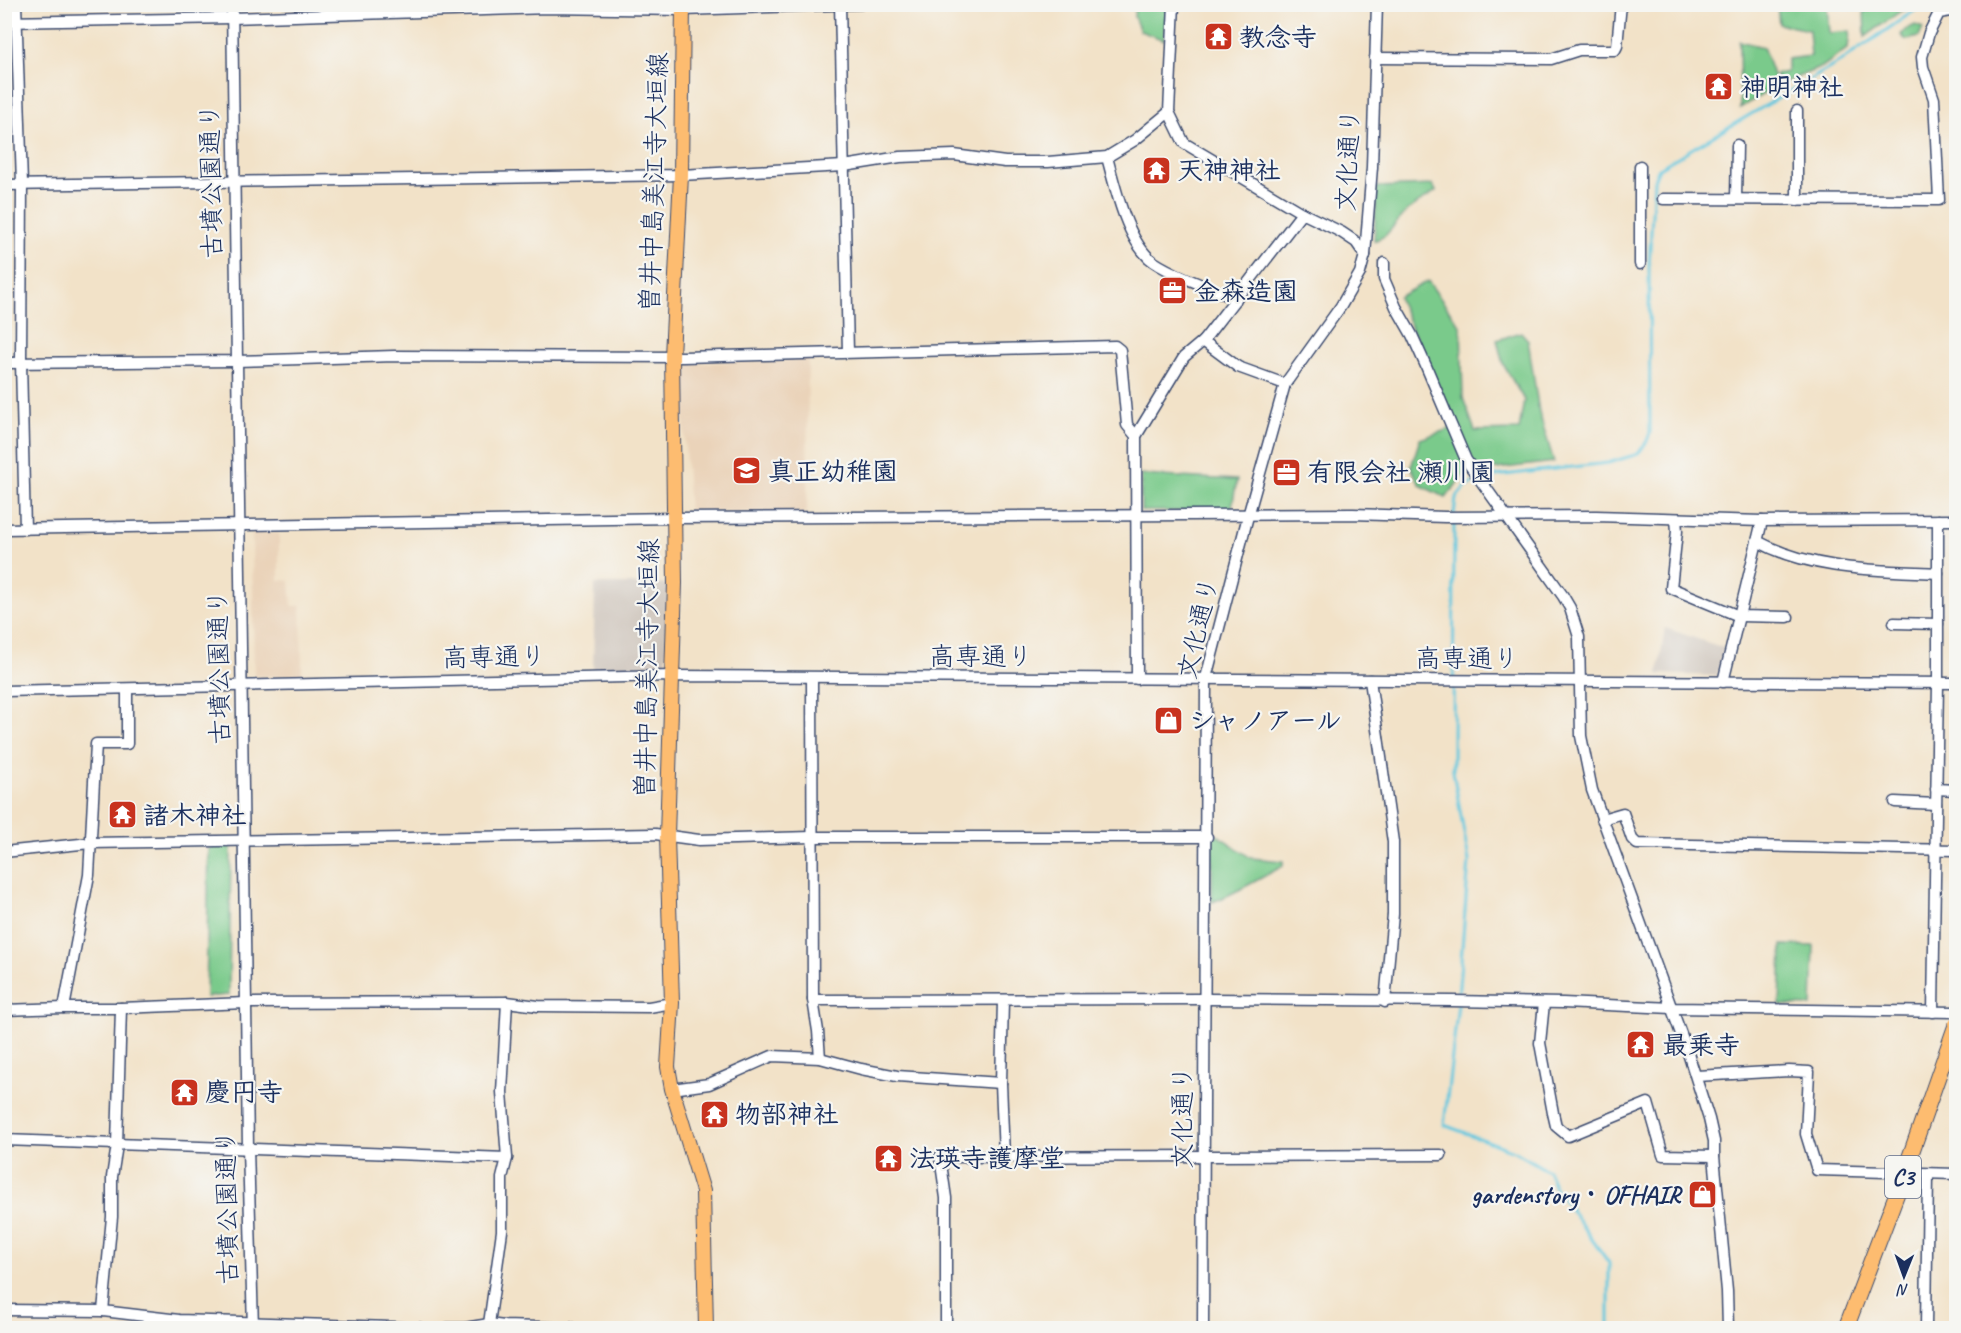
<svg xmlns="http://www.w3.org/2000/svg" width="1961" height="1333" font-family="Caveat,'Klee One',sans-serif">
<rect width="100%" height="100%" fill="#f6f6f2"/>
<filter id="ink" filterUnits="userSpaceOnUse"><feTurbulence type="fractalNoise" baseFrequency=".0167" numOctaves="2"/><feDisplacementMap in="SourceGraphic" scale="12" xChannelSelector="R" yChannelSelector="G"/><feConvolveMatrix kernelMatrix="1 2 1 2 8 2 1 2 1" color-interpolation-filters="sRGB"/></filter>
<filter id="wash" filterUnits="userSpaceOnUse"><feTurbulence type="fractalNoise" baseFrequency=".008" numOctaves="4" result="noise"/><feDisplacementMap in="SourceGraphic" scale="24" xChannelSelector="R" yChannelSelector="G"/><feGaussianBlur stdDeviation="1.35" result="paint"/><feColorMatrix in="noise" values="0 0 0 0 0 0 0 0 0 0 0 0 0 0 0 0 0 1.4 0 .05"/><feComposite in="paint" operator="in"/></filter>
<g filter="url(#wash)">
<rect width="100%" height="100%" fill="#f2e2c8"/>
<g fill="#ead3b9">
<path d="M808,359L807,513L689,512L684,429V364Z"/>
<path d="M252,533H279V580L290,581L292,606H301L302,677L254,676Z"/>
</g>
<g fill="#ccc2b9">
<path d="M595,584H668L666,663L662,668L593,670Z"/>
<path d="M1665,628L1724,648L1717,676L1658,674Z"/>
</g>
<g fill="#7aca8b" stroke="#4a7c74" stroke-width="1.5">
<path d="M1135,5H1168L1164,40L1140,31L1134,17Z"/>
<path d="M1777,5H1827L1829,33L1850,31L1848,48L1822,67L1778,85L1776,74L1787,72V59L1811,56L1809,30L1779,24Z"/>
<path d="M1896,5H1914L1901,11L1865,37L1864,11Z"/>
<path d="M1915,25L1923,28L1919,37L1906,40L1901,35L1905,30Z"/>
<path d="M1739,41L1763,47L1777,86L1740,108Z"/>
<path d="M1433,185L1436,191L1408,210L1385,236L1374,241L1377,187Z"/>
<path d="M1428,281L1461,327L1463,398L1475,431L1519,430L1524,400L1503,364L1497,340L1521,332L1528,340L1539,412L1554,462L1465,473L1446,498L1420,485L1411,467L1420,439L1455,427L1398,297Z"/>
<path d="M1141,475L1237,480L1231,512L1141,511Z"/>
<path d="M1212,835L1219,836L1251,858L1283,861V866C1260,878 1237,893 1212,902Z"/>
<path d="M231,846L229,995L206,997L209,848Z"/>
<path d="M1782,945L1814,946L1812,1006L1780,1005Z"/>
</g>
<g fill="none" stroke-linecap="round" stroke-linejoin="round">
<g stroke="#61c7df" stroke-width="3">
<path d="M1454,514L1456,498L1465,487L1486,477L1608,463L1638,454L1647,441L1650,433L1649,266L1654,180L1659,168L1840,62L1924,4"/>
<path d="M1454,520L1453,771L1469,861L1458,998"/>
<path d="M1458,1004L1444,1125L1514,1151L1548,1171L1555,1188L1609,1263V1328"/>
</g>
</g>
</g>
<g filter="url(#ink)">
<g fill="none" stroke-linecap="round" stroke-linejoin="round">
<defs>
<g id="minor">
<path d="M16,4L22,184L21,362L25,529"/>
<path d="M232,4L248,1148L253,1328"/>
<path d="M840,4L848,352"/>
<path d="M1174,4L1169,112L1184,143L1302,213L1341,232L1356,242L1365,255"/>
<path d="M4,22L232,18L548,8L683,10L861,4"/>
<path d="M1375,58L1551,59L1579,50H1615L1617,46L1621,4"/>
<path d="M1797,111V200"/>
<path d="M1107,157C1115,187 1126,236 1149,258C1166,273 1214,289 1236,299"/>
<path d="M4,185L681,175L844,166L900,157L954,155L1005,162H1048L1107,157L1135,140L1169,112"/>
<path d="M1663,199L1939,200L1934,99L1923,67L1922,57L1929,33L1939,13L1956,10"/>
<path d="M1736,199L1737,145"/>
<path d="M1384,263V279L1396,307L1412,335L1426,366L1466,460L1563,596L1570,608L1579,637L1581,736L1592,790L1688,1053L1709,1119L1714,1141V1156L1727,1291L1728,1328"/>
<path d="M1640,264V166"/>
<path d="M1203,341L1238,367L1285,384"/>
<path d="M4,363L236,361L394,356L683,357L1115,346L1120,350L1127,425L1136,436"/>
<path d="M1676,519L1677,531L1671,588L1739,616L1788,617"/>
<path d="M4,529L675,518L1353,514L1445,517L1596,516L1762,521L1956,520"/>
<path d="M1757,541C1812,571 1877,570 1938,573"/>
<path d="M1894,623L1938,624"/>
<path d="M812,678L813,1000L818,1031L820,1058"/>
<path d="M1137,679L1136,436L1184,357L1203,341L1302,213"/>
<path d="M1370,680L1393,842V914L1385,1002"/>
<path d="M1723,682L1762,521"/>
<path d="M4,691L672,676L1956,683"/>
<path d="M1936,789L1956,790"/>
<path d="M1895,802L1936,804"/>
<path d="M1602,819L1623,813L1632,839L1637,844L1956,850"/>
<path d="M4,852L90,843L655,834L699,840L812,837H1207"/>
<path d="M813,1000L1206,999L1453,1001L1563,1003L1672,1008L1956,1012"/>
<path d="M1003,1001L1001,1083L1004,1156"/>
<path d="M1544,1003L1540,1043L1553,1113L1556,1126L1568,1136L1648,1103L1663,1155L1714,1156"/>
<path d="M64,1008L89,875L96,744H127V689"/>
<path d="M4,1010L64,1008H121L246,1003L507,1002L538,1006L649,1007L672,1003"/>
<path d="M1933,1012L1938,683V520"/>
<path d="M1696,1076L1789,1071L1809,1072L1806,1134L1817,1170L1956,1174"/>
<path d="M672,1089L709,1084L772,1056L820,1058L861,1069L897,1076L1001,1083"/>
<path d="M4,1140L507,1158"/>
<path d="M4,1310L103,1311L179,1320L420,1328"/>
<path d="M103,1311L112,1217V1177L117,1145L121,1008"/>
<path d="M489,1324L502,1231V1178L507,1158L502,1092L507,1002"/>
<path d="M447,1328H465L489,1324L504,1326L573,1328"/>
<path d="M946,1328V1198L940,1157L1441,1155"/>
<path d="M1203,1328L1206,678L1248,516L1285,384L1341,306L1360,273L1365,255L1372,167L1377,4"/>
<path d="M1926,1328L1928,1174"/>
</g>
<path id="major" d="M683,4L681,175L672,356L675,583L667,836L672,1003L668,1067L672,1089L703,1191L706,1328"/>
</defs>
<use href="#minor" stroke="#3b4a6e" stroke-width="13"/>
<use href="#major" stroke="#3b4a6e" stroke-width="16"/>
<use href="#minor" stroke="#fff" stroke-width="10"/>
<use href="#major" stroke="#fdbc6f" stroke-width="14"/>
<defs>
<path id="highway-bridge" d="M1846,1328L1900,1185L1956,1025"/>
</defs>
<use href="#highway-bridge" stroke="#3b4a6e" stroke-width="17" stroke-linecap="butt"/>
<use href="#highway-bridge" stroke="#fdbc6f" stroke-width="15"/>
</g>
</g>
<defs>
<symbol id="temple-square" viewBox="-11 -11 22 22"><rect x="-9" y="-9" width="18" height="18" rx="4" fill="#c8321e" stroke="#f6f6f2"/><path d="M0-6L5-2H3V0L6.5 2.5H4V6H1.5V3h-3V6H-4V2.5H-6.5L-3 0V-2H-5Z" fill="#fff"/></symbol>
<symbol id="office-square" viewBox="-11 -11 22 22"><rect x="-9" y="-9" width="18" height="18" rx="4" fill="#c8321e" stroke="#f6f6f2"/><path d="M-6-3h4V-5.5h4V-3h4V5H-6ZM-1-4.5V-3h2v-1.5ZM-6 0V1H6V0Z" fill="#fff"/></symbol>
<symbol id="school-square" viewBox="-11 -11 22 22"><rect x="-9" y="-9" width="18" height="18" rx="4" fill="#c8321e" stroke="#f6f6f2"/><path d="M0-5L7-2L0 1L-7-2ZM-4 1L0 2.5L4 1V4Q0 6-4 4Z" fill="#fff"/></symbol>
<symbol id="shop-square" viewBox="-11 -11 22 22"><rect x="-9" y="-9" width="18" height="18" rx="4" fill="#c8321e" stroke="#f6f6f2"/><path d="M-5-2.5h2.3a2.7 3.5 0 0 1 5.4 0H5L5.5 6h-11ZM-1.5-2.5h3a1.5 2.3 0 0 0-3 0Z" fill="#fff"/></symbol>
</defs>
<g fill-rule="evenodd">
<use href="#temple-square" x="1202" y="20" width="33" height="33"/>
<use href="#temple-square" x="1702" y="70" width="33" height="33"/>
<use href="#temple-square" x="1140" y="154" width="33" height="33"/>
<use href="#office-square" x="1156" y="274" width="33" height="33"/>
<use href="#school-square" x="730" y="454" width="33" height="33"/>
<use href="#office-square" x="1270" y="456" width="33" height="33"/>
<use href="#shop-square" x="1152" y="704" width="33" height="33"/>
<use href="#temple-square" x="106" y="798" width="33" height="33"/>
<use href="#temple-square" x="1624" y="1028" width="33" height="33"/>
<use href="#temple-square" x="168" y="1076" width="33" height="33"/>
<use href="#temple-square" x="698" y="1098" width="33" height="33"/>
<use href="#temple-square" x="872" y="1142" width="33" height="33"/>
<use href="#shop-square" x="1686" y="1178" width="33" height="33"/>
</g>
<g text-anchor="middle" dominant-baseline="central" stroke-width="4.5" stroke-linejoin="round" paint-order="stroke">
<rect fill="#f6f6f2" stroke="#5d6b8a" stroke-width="1.5" x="1885" y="1156" width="36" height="42" rx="4.5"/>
<g font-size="24" font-weight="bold" fill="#1b2f5e">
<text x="1903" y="1177">C3</text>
</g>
<g font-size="26" font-weight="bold" fill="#1b2f5e" stroke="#f6f6f2" text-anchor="start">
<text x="1239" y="37">教念寺</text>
<text x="1740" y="87">神明神社</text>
<text x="1177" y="170">天神神社</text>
<text x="1194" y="291">金森造園</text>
<text x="768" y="471">真正幼稚園</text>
<text x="1307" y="472">有限会社 瀬川園</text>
<text x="1189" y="720">シャノアール</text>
<text x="143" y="815">諸木神社</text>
<text x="1662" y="1045">最乗寺</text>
<text x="205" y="1092">慶円寺</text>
<text x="735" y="1114">物部神社</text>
<text x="909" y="1158">法瑛寺護摩堂</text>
<text x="1681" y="1194" text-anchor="end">gardenstory・OFHAIR</text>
</g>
<g font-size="26" fill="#1b2f5e" stroke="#f6f6f2">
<text transform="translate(1348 160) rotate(-87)">文化通り</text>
<text transform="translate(211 181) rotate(-91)">古墳公園通り</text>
<text transform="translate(654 182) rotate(-88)">曽井中島美江寺大垣線</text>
<text transform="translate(1198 628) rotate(-77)">文化通り</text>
<text x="981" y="656">高専通り</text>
<text transform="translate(494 657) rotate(-1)">高専通り</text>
<text x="1467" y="658">高専通り</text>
<text transform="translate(219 667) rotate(-91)">古墳公園通り</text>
<text transform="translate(647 668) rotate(-89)">曽井中島美江寺大垣線</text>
<text transform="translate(1182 1117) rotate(-90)">文化通り</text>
<text transform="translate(227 1207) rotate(-91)">古墳公園通り</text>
</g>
</g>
<rect width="1961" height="1333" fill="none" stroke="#f6f6f2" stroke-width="24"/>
<g transform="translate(1904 1276) rotate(181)" stroke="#f6f6f2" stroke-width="4.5" paint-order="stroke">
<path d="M0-4.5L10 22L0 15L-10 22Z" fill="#1b2f5e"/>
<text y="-9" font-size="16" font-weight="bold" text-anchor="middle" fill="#1b2f5e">N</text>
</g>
</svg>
